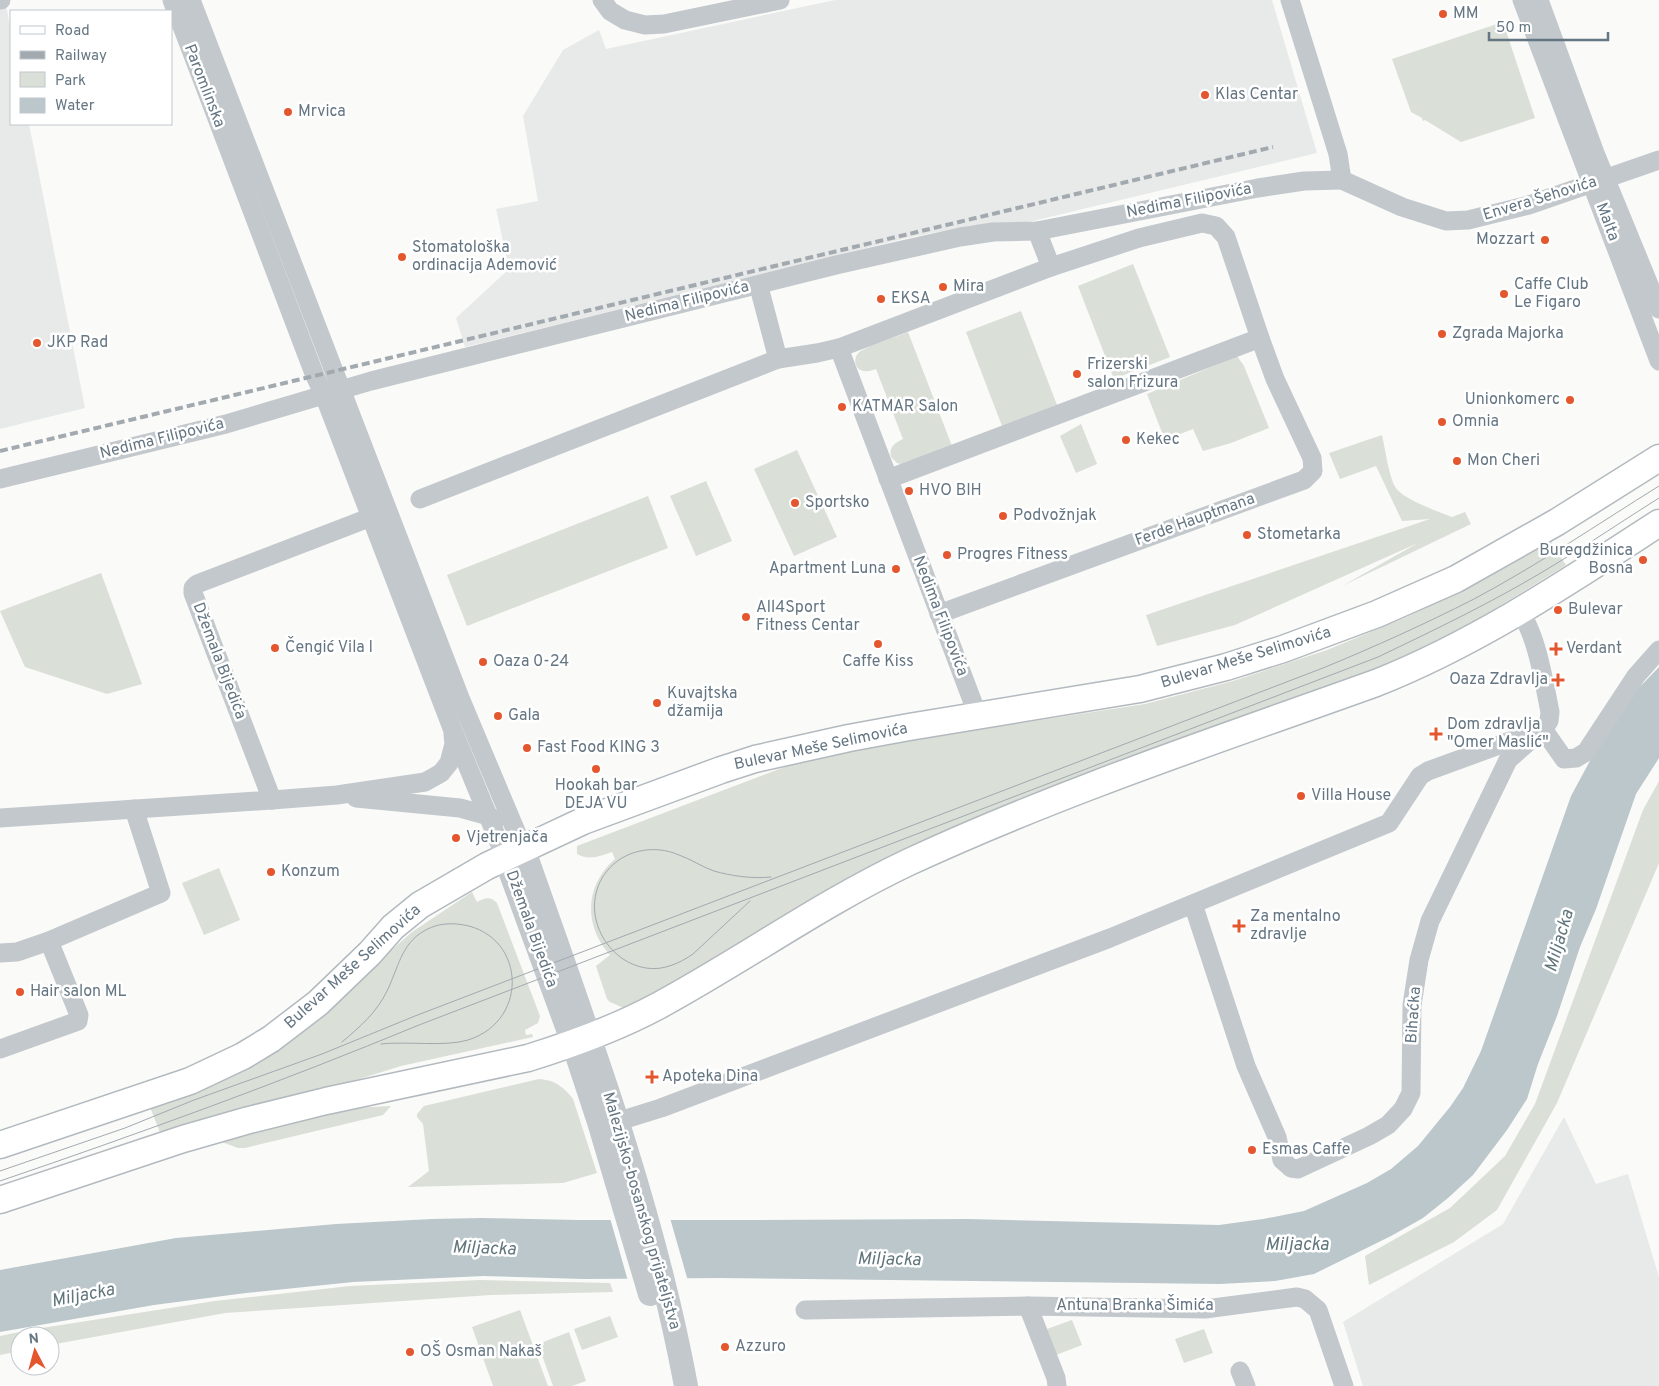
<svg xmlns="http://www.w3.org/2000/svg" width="1659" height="1386" font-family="Overpass,sans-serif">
<rect width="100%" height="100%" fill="#fafaf8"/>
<g fill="#e8e9e9">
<path d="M835,0H1272L1317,153L1004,228L972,225L907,238L465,347L456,318L509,269L496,209L538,201L523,116L563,50L599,30L606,49Z"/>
<path d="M6,5L11,32V124H29L85,408L0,429V6Z"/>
<path d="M1564,1117L1596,1184L1628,1174L1659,1277V1386H1363L1343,1322L1503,1224Z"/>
</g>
<g fill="#dadfd7">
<path d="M1503,22L1535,118L1461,142L1425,120L1423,121L1422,118L1411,112L1392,59Z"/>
<path d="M1133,264L1170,357L1114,379L1078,286Z"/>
<path d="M1021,311L1057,405L1002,426L966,332Z"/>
<path d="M908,332L952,446L901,464L897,463L891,457C889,446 895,443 903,439L876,369C872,370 868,372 864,371C854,370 852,356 861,351C873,343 894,338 908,332Z"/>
<path d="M1237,356L1244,366L1269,428L1231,443L1203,451L1193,429L1165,440L1147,394Z"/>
<path d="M1081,424L1097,464L1076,473L1060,436Z"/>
<path d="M1382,435C1385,448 1389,478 1396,488C1403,499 1439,512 1452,517L1465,512L1471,524L1342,586L1418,543L1235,625L1157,646L1146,615L1430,519L1402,521L1376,466L1340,479L1329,453Z"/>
<path d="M797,450L837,537L794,556L754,469Z"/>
<path d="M706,481L732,541L696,556L670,496Z"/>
<path d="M648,496L668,548L467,626L447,575Z"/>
<path d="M1550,540L1566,565L1461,630L1394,661L1350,678L702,969L626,1009L610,1002L607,999L596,966L610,955C583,925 585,885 615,859L612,852C600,856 589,861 577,854V846L803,760L957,731L995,727L1145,704L1233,681L1327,650L1407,617L1481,581Z"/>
<path d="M101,573L142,684L107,694L25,667L0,611Z"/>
<path d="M1659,781V863L1557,1103L1497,1210L1454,1242L1369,1285L1365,1256L1450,1208L1505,1156L1535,1104L1643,810Z"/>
<path d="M219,868L240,920L204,935L182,883Z"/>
<path d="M472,892L477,902C485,898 490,896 497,903L540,1016L538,1023L525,1030L526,1035L532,1034L533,1037L401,1066L321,1091L161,1135L150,1107L278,1048L310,1026L387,954L412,932Z"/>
<path d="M539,1079C555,1080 564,1087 573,1099L597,1173L563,1183L408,1187L429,1171L423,1124L417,1117V1114L424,1106Z"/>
<path d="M391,1106L383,1115L245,1148H238L219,1141V1140L352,1108Z"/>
<path d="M480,1280L610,1283L613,1292L491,1295L225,1313L50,1345V1336H20V1351L0,1355V1336L29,1330L215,1301L350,1286Z"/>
<path d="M520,1310L548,1386H493L472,1327Z"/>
<path d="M610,1316L618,1337L582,1350L574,1329Z"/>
<path d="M1072,1320L1082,1345L1056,1355L1047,1329Z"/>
<path d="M1204,1329L1213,1353L1184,1363L1175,1339Z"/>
<path d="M569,1332L586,1381L572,1386H553L538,1344Z"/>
</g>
<path fill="#bbc7cb" d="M1659,667V758L1636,794L1596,909L1580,947L1557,1016L1538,1064L1527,1099L1507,1130L1473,1175L1448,1198L1423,1218L1391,1236L1314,1274L1275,1281L1220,1284L721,1278L584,1279L484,1276L353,1282L246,1293L154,1305L0,1332V1270L176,1238L336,1224L432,1219L481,1218L577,1220H752L968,1219L1219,1225L1263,1219L1304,1211L1367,1183L1391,1169L1418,1146L1450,1107L1463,1088L1481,1051L1571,796L1612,720L1632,695Z"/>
<path fill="#fafaf8" d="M610,1218H670L688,1281H628Z"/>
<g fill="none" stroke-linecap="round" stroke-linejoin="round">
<defs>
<g id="secondary">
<path d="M0,1145L190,1081L243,1056L271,1039L318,1003L370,953L393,927L420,905L487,866L583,821L721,770L755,759L849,738L909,727L1140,689L1226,667L1283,649L1377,614L1456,579L1557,522L1659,458"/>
<path d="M0,1200L183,1139L249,1120L326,1101L528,1058C573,1044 617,1028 658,1006C743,960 822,903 909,862C1060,792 1220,739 1376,683C1477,643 1568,582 1659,523"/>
</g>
</defs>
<use href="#secondary" stroke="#b3babf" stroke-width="29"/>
<g stroke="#c3c8cc" stroke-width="19">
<path d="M0,0H1"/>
<path d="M172,0L315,376L324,395L452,728L505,857"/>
<path d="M191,0L460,698L523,848"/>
<path d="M602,0L610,11L625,20L645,25L664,24L780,0"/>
<path d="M1290,0L1338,154L1342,180L1402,207L1446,221L1468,220L1529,205L1659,160"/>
<path d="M1522,0L1659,361"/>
<path d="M1539,0L1595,153L1659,309"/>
<path d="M760,291L778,359"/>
<path d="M839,348L978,716"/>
<path d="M0,479L226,424L371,381L836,265L960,237L993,232L1037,231L1258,188L1304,181L1342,180"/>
<path d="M888,479L1260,338"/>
<path d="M420,499L778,359L817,353L839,348L1051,267"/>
<path d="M939,614L1304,480L1313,471L1312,458L1275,379L1260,338L1226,237L1216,226L1202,223L1139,238L1051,267L1037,231"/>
<path d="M356,798L460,808L489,816L495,821"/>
<path d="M272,800L193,593V588L197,584L382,513"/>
<path d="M0,818L272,800L337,795L425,782L441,773L449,763L454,744L453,734"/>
<path d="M1193,904L1246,1066L1277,1137L1282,1160L1291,1168L1298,1169L1369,1136L1388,1125L1403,1109L1411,1093L1412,1005L1419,960L1430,921L1508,760L1543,729L1564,759L1576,758L1586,752L1636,676L1659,650"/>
<path d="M0,953L17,952L49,941L161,893L134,809"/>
<path d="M0,1049L78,1021L79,1015L49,941"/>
<path d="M616,1122L661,1108L1110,938L1389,823L1420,776L1428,771L1543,729L1549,721L1550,712C1544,683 1537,634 1519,611"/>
<path d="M1028,1306L1056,1378L1057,1386"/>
<path d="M805,1310L1028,1306L1205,1309L1297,1297L1305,1299L1318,1310L1344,1386"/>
<path d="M1240,1371L1246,1386"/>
</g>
<g stroke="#c3c8cc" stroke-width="24">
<path d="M523,848C585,1025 652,1202 686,1386"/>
<path d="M505,857L573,1043L599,1122L650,1294"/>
</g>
<use href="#secondary" stroke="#fff" stroke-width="26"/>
<g stroke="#a2aab0" stroke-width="1">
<path d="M750,901L693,954C680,963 663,971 646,968C603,961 578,907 607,871C624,850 654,844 679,855C691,859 702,867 714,871C731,876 753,879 771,877"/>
<path d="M342,1042C360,1027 377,1012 387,991C398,969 401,944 424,931C434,925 445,923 457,924C525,930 532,1020 468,1040C446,1047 406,1041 381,1044"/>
<path d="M0,1171L125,1128L194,1100L322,1054L415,1016L1323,668C1374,647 1425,624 1474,599C1538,565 1598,524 1659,486"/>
<path d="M0,1181C141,1133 281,1082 419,1025L1378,657C1426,634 1474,611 1520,585C1568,558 1613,527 1659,498"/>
</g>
<path stroke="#a2aab0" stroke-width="4" stroke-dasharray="8 4" stroke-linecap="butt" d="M0,451L1273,147"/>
</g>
<g fill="#e4572e" stroke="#fff" stroke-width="2">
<circle cx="1443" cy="14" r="5"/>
<circle cx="1205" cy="95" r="5"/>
<circle cx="288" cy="112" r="5"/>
<circle cx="1545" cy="240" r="5"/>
<circle cx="402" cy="257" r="5"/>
<circle cx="943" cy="287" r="5"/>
<circle cx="1504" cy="294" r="5"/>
<circle cx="881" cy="299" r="5"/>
<circle cx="1442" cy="334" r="5"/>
<circle cx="37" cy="343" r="5"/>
<circle cx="1077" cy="374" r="5"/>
<circle cx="1570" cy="400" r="5"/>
<circle cx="842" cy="407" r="5"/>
<circle cx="1442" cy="422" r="5"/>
<circle cx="1126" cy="440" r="5"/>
<circle cx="1457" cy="461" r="5"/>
<circle cx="909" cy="491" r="5"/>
<circle cx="795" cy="503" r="5"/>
<circle cx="1003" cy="516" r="5"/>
<circle cx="1247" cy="535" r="5"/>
<circle cx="947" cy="555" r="5"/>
<circle cx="1643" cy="560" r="5"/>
<circle cx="896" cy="569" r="5"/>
<circle cx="1558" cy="610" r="5"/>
<circle cx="746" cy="617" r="5"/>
<circle cx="878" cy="644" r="5"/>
<circle cx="275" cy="648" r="5"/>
<path d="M1553.5 641.5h5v5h5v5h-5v5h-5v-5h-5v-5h5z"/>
<circle cx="483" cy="662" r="5"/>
<path d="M1555.5 672.5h5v5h5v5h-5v5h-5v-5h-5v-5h5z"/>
<circle cx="657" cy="703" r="5"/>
<circle cx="498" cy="716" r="5"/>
<path d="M1433.5 726.5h5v5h5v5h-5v5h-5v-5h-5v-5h5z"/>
<circle cx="527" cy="748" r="5"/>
<circle cx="596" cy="769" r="5"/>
<circle cx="1301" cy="796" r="5"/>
<circle cx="456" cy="838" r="5"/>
<circle cx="271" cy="872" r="5"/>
<path d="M1236.5 918.5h5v5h5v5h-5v5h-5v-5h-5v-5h5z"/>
<circle cx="20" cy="992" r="5"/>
<path d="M649.5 1069.5h5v5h5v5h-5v5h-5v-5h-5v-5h5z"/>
<circle cx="1252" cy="1150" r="5"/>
<circle cx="725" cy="1347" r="5"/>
<circle cx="410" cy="1352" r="5"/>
</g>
<g text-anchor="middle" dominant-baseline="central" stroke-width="5" stroke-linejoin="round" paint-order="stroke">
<g font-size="16" fill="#657683" stroke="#fff" text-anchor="start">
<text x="1453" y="14">MM</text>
<text x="1215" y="95">Klas Centar</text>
<text x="298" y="112">Mrvica</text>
<text x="1535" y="240" text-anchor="end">Mozzart</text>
<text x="412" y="248">Stomatološka<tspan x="412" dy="18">ordinacija Ademović</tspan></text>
<text x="1514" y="285">Caffe Club<tspan x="1514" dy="18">Le Figaro</tspan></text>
<text x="953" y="287">Mira</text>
<text x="891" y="299">EKSA</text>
<text x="1452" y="334">Zgrada Majorka</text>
<text x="47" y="343">JKP Rad</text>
<text x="1087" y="365">Frizerski<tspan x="1087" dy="18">salon Frizura</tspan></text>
<text x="1560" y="400" text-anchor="end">Unionkomerc</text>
<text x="852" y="407">KATMAR Salon</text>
<text x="1452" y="422">Omnia</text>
<text x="1136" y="440">Kekec</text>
<text x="1467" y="461">Mon Cheri</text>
<text x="919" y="491">HVO BIH</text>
<text x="805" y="503">Sportsko</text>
<text x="1013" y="516">Podvožnjak</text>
<text x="1257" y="535">Stometarka</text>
<text x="1633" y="551" text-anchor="end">Buregdžinica<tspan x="1633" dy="18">Bosna</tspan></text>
<text x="957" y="555">Progres Fitness</text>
<text x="886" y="569" text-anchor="end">Apartment Luna</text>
<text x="756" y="608">All4Sport<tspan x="756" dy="18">Fitness Centar</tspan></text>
<text x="1568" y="610">Bulevar</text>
<text x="285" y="648">Čengić Vila I</text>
<text x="1566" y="649">Verdant</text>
<text x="493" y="662">Oaza 0-24</text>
<text x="878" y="662" text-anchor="middle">Caffe Kiss</text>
<text x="1548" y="680" text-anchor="end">Oaza Zdravlja</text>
<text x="667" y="694">Kuvajtska<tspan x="667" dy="18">džamija</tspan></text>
<text x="508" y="716">Gala</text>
<text x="1447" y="725">Dom zdravlja<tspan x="1447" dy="18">"Omer Maslić"</tspan></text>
<text x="537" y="748">Fast Food KING 3</text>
<text x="596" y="786" text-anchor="middle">Hookah bar<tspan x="596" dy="18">DEJA VU</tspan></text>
<text x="1311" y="796">Villa House</text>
<text x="466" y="838">Vjetrenjača</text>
<text x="281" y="872">Konzum</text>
<text x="1250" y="917">Za mentalno<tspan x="1250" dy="18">zdravlje</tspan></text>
<text x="30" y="992">Hair salon ML</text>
<text x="662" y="1077">Apoteka Dina</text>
<text x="1262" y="1150">Esmas Caffe</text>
<text x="735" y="1347">Azzuro</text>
<text x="420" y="1352">OŠ Osman Nakaš</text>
</g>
<g font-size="16" fill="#657683" stroke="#fff">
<text transform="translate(204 86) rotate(69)">Paromlinska</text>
<text transform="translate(1540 199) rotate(-17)">Envera Šehovića</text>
<text transform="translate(1189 201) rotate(-11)">Nedima Filipovića</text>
<text transform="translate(1607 222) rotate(69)">Malta</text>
<text transform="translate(687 302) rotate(-14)">Nedima Filipovića</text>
<text transform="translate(162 439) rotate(-14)">Nedima Filipovića</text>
<text transform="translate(1195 520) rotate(-20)">Ferde Hauptmana</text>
<text transform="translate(940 616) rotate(69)">Nedima Filipovića</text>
<text transform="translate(1246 658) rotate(-17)">Bulevar Meše Selimovića</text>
<text transform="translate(219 661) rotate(69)">Džemala Bijedića</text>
<text transform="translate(821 747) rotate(-12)">Bulevar Meše Selimovića</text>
<text transform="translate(531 929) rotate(70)">Džemala Bijedića</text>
<text transform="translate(353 967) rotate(-42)">Bulevar Meše Selimovića</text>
<text transform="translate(1414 1015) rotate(-86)">Bihaćka</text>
<text transform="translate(641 1211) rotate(74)">Malezijsko-bosanskog prijateljstva</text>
<text x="1135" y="1306">Antuna Branka Šimića</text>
</g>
<g font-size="18" font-style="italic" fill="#60757c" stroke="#fff">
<text transform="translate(1560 941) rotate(-74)">Miljacka</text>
<text x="1297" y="1245">Miljacka</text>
<text transform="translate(484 1249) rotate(2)">Miljacka</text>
<text transform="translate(889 1260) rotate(1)">Miljacka</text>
<text transform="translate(83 1296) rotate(-11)">Miljacka</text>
</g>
</g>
<rect x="10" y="10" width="162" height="115" fill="#ffffff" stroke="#c1c8cd"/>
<rect x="20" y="26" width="25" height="8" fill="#ffffff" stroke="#c1c8cd"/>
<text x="55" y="35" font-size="15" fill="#657683">Road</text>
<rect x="20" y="51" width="25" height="8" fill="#a2aab0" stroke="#c1c8cd"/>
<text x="55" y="60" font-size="15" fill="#657683">Railway</text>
<rect x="20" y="72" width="25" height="15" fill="#dadfd7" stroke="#c1c8cd"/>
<text x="55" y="85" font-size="15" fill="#657683">Park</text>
<rect x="20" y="98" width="25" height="15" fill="#bbc7cb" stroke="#c1c8cd"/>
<text x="55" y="110" font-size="15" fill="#657683">Water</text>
<g transform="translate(35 1351) rotate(354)"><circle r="24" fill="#ffffff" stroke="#c1c8cd"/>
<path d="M0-4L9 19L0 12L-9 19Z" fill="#e4572e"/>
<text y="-8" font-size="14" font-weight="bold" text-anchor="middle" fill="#657683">N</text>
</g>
<path d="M1489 32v8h119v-8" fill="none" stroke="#657683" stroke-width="2.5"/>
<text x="1496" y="32" font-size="15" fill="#657683" stroke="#ffffff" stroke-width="4" paint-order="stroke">50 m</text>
</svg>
